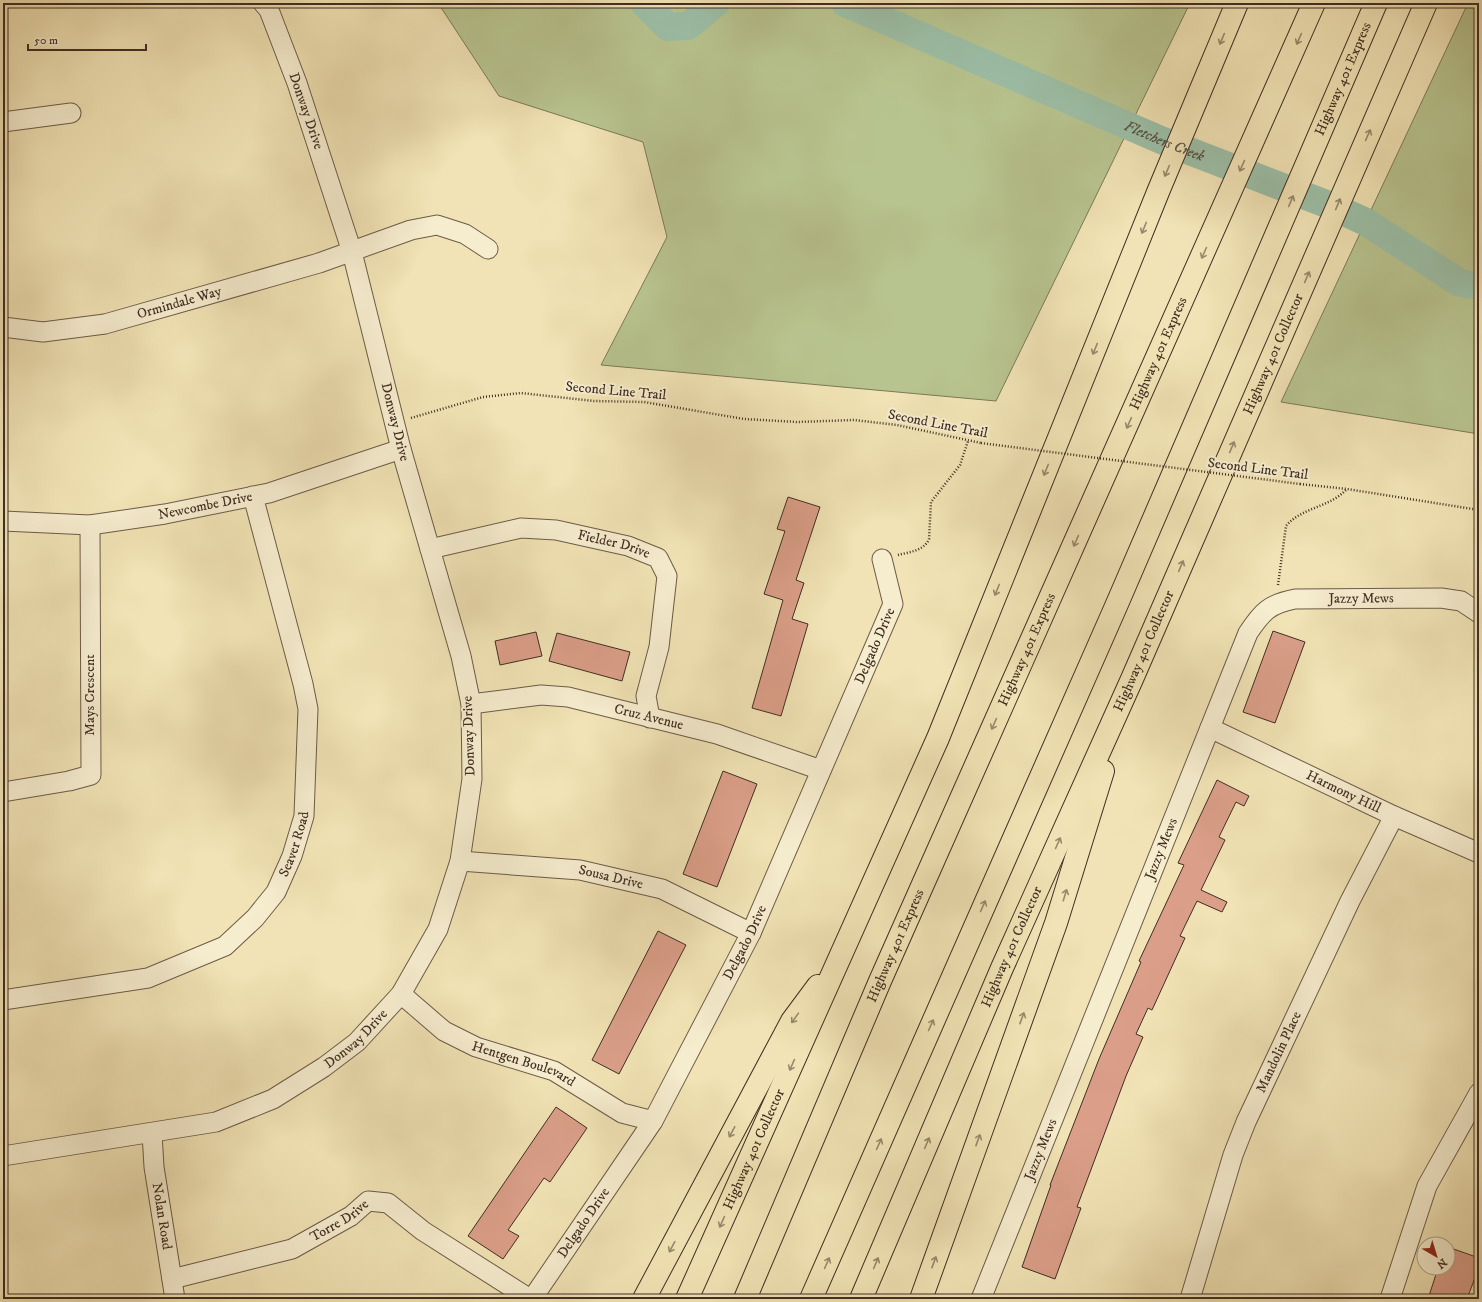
<svg xmlns="http://www.w3.org/2000/svg" width="1482" height="1302" font-family="'IM FELL DW Pica',serif">
<rect width="100%" height="100%" fill="#f1e3b5"/>
<filter id="stains"><feTurbulence type="fractalNoise" baseFrequency=".005" numOctaves="4"/><feColorMatrix values="0 0 0 0 .2 0 0 0 0 .09 0 0 0 0 .02 0 0 0 .5 -.17"/></filter>
<radialGradient id="worn" r=".72"><stop offset=".6" stop-color="#630" stop-opacity="0"/><stop offset="1" stop-color="#630" stop-opacity=".3"/></radialGradient>
<g fill="#b8c48f" stroke="#7c7959">
<path d="M438,3H1190L996,401L601,365L667,237L643,142L499,96Z"/>
<path d="M1468,3H1479V434L1281,402Z"/>
</g>
<g fill="none" stroke-linecap="round" stroke-linejoin="round">
<g stroke="#9cbfa7" stroke-width="28">
<path d="M644,3L668,27L688,26L716,3"/>
<path id="s1" d="M845,3L1161,140L1329,205L1366,222L1460,283L1479,286"/>
</g>
</g>
<g fill="#db9f89" stroke="#402e23">
<path d="M788,497L820,507L796,580L804,583L792,619L808,624L781,716L752,708L783,600L764,594L785,531L777,529Z"/>
<path d="M1273,631L1305,642L1275,723L1243,712Z"/>
<path d="M536,632L542,656L500,665L495,641Z"/>
<path d="M557,633L630,652L622,681L549,661Z"/>
<path d="M723,771L757,784L717,887L683,874Z"/>
<path d="M1217,780L1249,796L1244,806L1236,802L1219,837L1225,840L1201,890L1227,902L1222,912L1197,901L1180,936L1185,938L1152,1010L1148,1008L1136,1034L1143,1037L1126,1076L1077,1207L1081,1208L1055,1279L1022,1267L1051,1185H1050L1099,1059L1141,962L1139,961L1184,865L1178,863Z"/>
<path d="M658,931L686,945L619,1074L592,1060Z"/>
<path d="M556,1107L587,1128L550,1182L544,1178L508,1230L519,1236L503,1259L468,1236Z"/>
<path d="M1448,1247L1479,1258V1267L1467,1299H1428L1438,1268H1448Z"/>
</g>
<g fill="none" stroke-linecap="round" stroke-linejoin="round">
<defs>
<g id="minor">
<path d="M3,122L71,113"/>
<path id="s2" d="M3,327L43,332L105,324L319,263L411,230L437,225L465,234L488,249"/>
<path id="s3" d="M3,521L90,525L165,514L269,493L401,449"/>
<path id="s4" d="M430,549L521,528L556,530L628,546L658,558L667,576L659,647L646,696L650,718"/>
<path id="s5" d="M471,704L541,695L568,697L717,734L821,770"/>
<path id="s6" d="M1210,728L1394,816L1479,853"/>
<path d="M3,792L69,781L91,775L90,525"/>
<path id="s7" d="M460,861L580,870L662,889L751,933"/>
<path id="s8" d="M401,994L444,1031L476,1047L554,1071L622,1113L653,1121"/>
<path id="s9" d="M3,1000L148,978L225,946L255,918L276,892L292,856L304,816L308,709L303,684L253,496"/>
<path id="s10" d="M152,1133L154,1167L175,1299"/>
<path id="s11" d="M3,1156L216,1122L273,1099L324,1067L357,1042L401,994L438,929L460,861L472,779L471,704L461,656L401,449L352,252L297,83L269,10L263,3"/>
<path id="s12" d="M172,1279L292,1249L351,1216L368,1201L388,1203L423,1231L530,1299"/>
<path id="s13" d="M532,1299L653,1121L751,933L893,604L882,559"/>
<path id="s14" d="M981,1299L1248,633C1262,612 1269,604 1295,599L1441,598L1461,601L1479,613"/>
<path id="s15" d="M1190,1299L1233,1155L1246,1122L1350,901L1394,816"/>
<path d="M1390,1299L1427,1186L1479,1093"/>
</g>
<g id="highway">
<path d="M644,1299L792,1021L818,986"/>
<path id="s16" d="M687,1299L938,738L1158,192L1237,3"/>
<path id="s17" d="M745,1299L880,981L1314,3"/>
<path id="s18" d="M811,1299L1117,604L1376,3"/>
<path id="s19" d="M861,1299L1002,968L1132,679L1426,3"/>
<path d="M921,1299L1056,923L1103,771"/>
</g>
</defs>
<use href="#minor" stroke="#6c5b48" stroke-width="21"/>
<use href="#highway" stroke="#402e23" stroke-width="24"/>
<g stroke="#402e23" stroke-width="2.5" stroke-dasharray="1 2" stroke-linecap="butt">
<path d="M411,418L483,397L521,393L594,401L644,402L744,419L798,422L854,420L897,425L981,443"/>
<path d="M1300,484L1347,489L1479,510"/>
<path d="M898,555C909,552 924,551 929,539L931,502L960,465L968,441"/>
<path d="M1278,585L1286,526C1302,507 1329,508 1347,489"/>
</g>
<use href="#minor" stroke="#f6edcf" stroke-width="19"/>
<use href="#highway" stroke="#f1e3b5" stroke-width="22"/>
<path stroke="#402e23" stroke-width="2.5" stroke-dasharray="1 2" stroke-linecap="butt" d="M981,443L1300,484"/>
</g>
<defs><path id="oneway-shaft" d="M-6 0H5M1.5-3L5.5 0L1.5 3" fill="none" stroke-width="1.6" stroke-linecap="round" stroke-linejoin="round"/></defs>
<g stroke="#98886c">
<use href="#oneway-shaft" transform="translate(1222 39) rotate(113)"/>
<use href="#oneway-shaft" transform="translate(1299 39) rotate(114)"/>
<use href="#oneway-shaft" transform="translate(1368 135) rotate(-66)"/>
<use href="#oneway-shaft" transform="translate(1242 166) rotate(114)"/>
<use href="#oneway-shaft" transform="translate(1167 171) rotate(113)"/>
<use href="#oneway-shaft" transform="translate(1291 201) rotate(-67)"/>
<use href="#oneway-shaft" transform="translate(1338 204) rotate(-67)"/>
<use href="#oneway-shaft" transform="translate(1144 228) rotate(112)"/>
<use href="#oneway-shaft" transform="translate(1204 253) rotate(114)"/>
<use href="#oneway-shaft" transform="translate(1307 277) rotate(-67)"/>
<use href="#oneway-shaft" transform="translate(1095 349) rotate(112)"/>
<use href="#oneway-shaft" transform="translate(1129 423) rotate(114)"/>
<use href="#oneway-shaft" transform="translate(1232 447) rotate(-67)"/>
<use href="#oneway-shaft" transform="translate(1046 470) rotate(112)"/>
<use href="#oneway-shaft" transform="translate(1076 541) rotate(114)"/>
<use href="#oneway-shaft" transform="translate(1181 566) rotate(-67)"/>
<use href="#oneway-shaft" transform="translate(997 590) rotate(112)"/>
<use href="#oneway-shaft" transform="translate(994 724) rotate(114)"/>
<use href="#oneway-shaft" transform="translate(1058 843) rotate(-66)"/>
<use href="#oneway-shaft" transform="translate(1065 895) rotate(-73)"/>
<use href="#oneway-shaft" transform="translate(983 906) rotate(-66)"/>
<use href="#oneway-shaft" transform="translate(795 1018) rotate(125)"/>
<use href="#oneway-shaft" transform="translate(1022 1018) rotate(-70)"/>
<use href="#oneway-shaft" transform="translate(931 1025) rotate(-66)"/>
<use href="#oneway-shaft" transform="translate(792 1065) rotate(114)"/>
<use href="#oneway-shaft" transform="translate(732 1132) rotate(118)"/>
<use href="#oneway-shaft" transform="translate(978 1140) rotate(-70)"/>
<use href="#oneway-shaft" transform="translate(927 1143) rotate(-67)"/>
<use href="#oneway-shaft" transform="translate(879 1144) rotate(-66)"/>
<use href="#oneway-shaft" transform="translate(722 1222) rotate(114)"/>
<use href="#oneway-shaft" transform="translate(672 1247) rotate(118)"/>
<use href="#oneway-shaft" transform="translate(934 1262) rotate(-70)"/>
<use href="#oneway-shaft" transform="translate(827 1263) rotate(-66)"/>
<use href="#oneway-shaft" transform="translate(876 1263) rotate(-67)"/>
</g>
<g text-anchor="middle" dominant-baseline="central" stroke-width="4" stroke-linejoin="round" paint-order="stroke">
<g font-size="14" fill="#402e23" stroke="#f6edcf">
<text stroke="none"><textPath href="#s18" startOffset="1331">Highway 401 Express</textPath></text>
<text transform="translate(306 111) rotate(71)">Donway Drive</text>
<text stroke="none"><textPath href="#s2" startOffset="180">Ormindale Way</textPath></text>
<text stroke="none"><textPath href="#s17" startOffset="1032">Highway 401 Express</textPath></text>
<text stroke="none"><textPath href="#s19" startOffset="1031">Highway 401 Collector</textPath></text>
<text transform="translate(616 391) rotate(5)">Second Line Trail</text>
<text transform="translate(395 422) rotate(76)">Donway Drive</text>
<text transform="translate(938 424) rotate(11)">Second Line Trail</text>
<text transform="translate(1258 469) rotate(7)">Second Line Trail</text>
<text stroke="none"><textPath href="#s3" startOffset="204">Newcombe Drive</textPath></text>
<text stroke="none"><textPath href="#s4" startOffset="188">Fielder Drive</textPath></text>
<text stroke="none"><textPath href="#s14" startOffset="844">Jazzy Mews</textPath></text>
<text stroke="none"><textPath href="#s13" startOffset="740">Delgado Drive</textPath></text>
<text stroke="none"><textPath href="#s17" startOffset="708">Highway 401 Express</textPath></text>
<text stroke="none"><textPath href="#s19" startOffset="707">Highway 401 Collector</textPath></text>
<text transform="translate(90 695) rotate(-90)">Mays Crescent</text>
<text stroke="none"><textPath href="#s5" startOffset="181">Cruz Avenue</textPath></text>
<text transform="translate(469 736) rotate(-92)">Donway Drive</text>
<text stroke="none"><textPath href="#s6" startOffset="148">Harmony Hill</textPath></text>
<text stroke="none"><textPath href="#s9" startOffset="356">Seaver Road</textPath></text>
<text stroke="none"><textPath href="#s14" startOffset="485">Jazzy Mews</textPath></text>
<text stroke="none"><textPath href="#s7" startOffset="152">Sousa Drive</textPath></text>
<text stroke="none"><textPath href="#s13" startOffset="416">Delgado Drive</textPath></text>
<text stroke="none"><textPath href="#s17" startOffset="384">Highway 401 Express</textPath></text>
<text stroke="none"><textPath href="#s19" startOffset="383">Highway 401 Collector</textPath></text>
<text stroke="none"><textPath href="#s11" startOffset="380">Donway Drive</textPath></text>
<text stroke="none"><textPath href="#s15" startOffset="263">Mandolin Place</textPath></text>
<text stroke="none"><textPath href="#s8" startOffset="143">Hentgen Boulevard</textPath></text>
<text stroke="none"><textPath href="#s16" startOffset="164">Highway 401 Collector</textPath></text>
<text stroke="none"><textPath href="#s14" startOffset="161">Jazzy Mews</textPath></text>
<text stroke="none"><textPath href="#s10" startOffset="84">Nolan Road</textPath></text>
<text stroke="none"><textPath href="#s12" startOffset="179">Torre Drive</textPath></text>
<text stroke="none"><textPath href="#s13" startOffset="92">Delgado Drive</textPath></text>
</g>
<g font-size="15" font-style="italic" fill="#575244" stroke="#f6edcf">
<text stroke="none"><textPath href="#s1" startOffset="348">Fletchers Creek</textPath></text>
</g>
</g>
<rect width="1482" height="1302" fill="none" stroke="#f1e3b5" stroke-width="16"/>
<rect x="4" y="4" width="1474" height="1294" fill="none" stroke="#402e23" stroke-width="2"/>
<rect x="8" y="8" width="1466" height="1286" fill="none" stroke="#402e23"/>
<g transform="translate(1436 1256) rotate(142)"><circle r="19" fill="#f6edcf" stroke="#ada18a"/>
<path d="M0-3L7 15L0 10L-7 15Z" fill="#8f2418"/>
<text y="-6" font-size="11" font-weight="bold" text-anchor="middle" fill="#402e23">N</text>
</g>
<path d="M28 44v6h118v-6" fill="none" stroke="#402e23" stroke-width="2"/>
<text x="34" y="44" font-size="12" fill="#402e23" stroke="#f6edcf" stroke-width="3" paint-order="stroke">50 m</text>
<rect width="100%" height="100%" filter="url(#stains)"/>
<rect width="100%" height="100%" fill="url(#worn)"/>
</svg>
